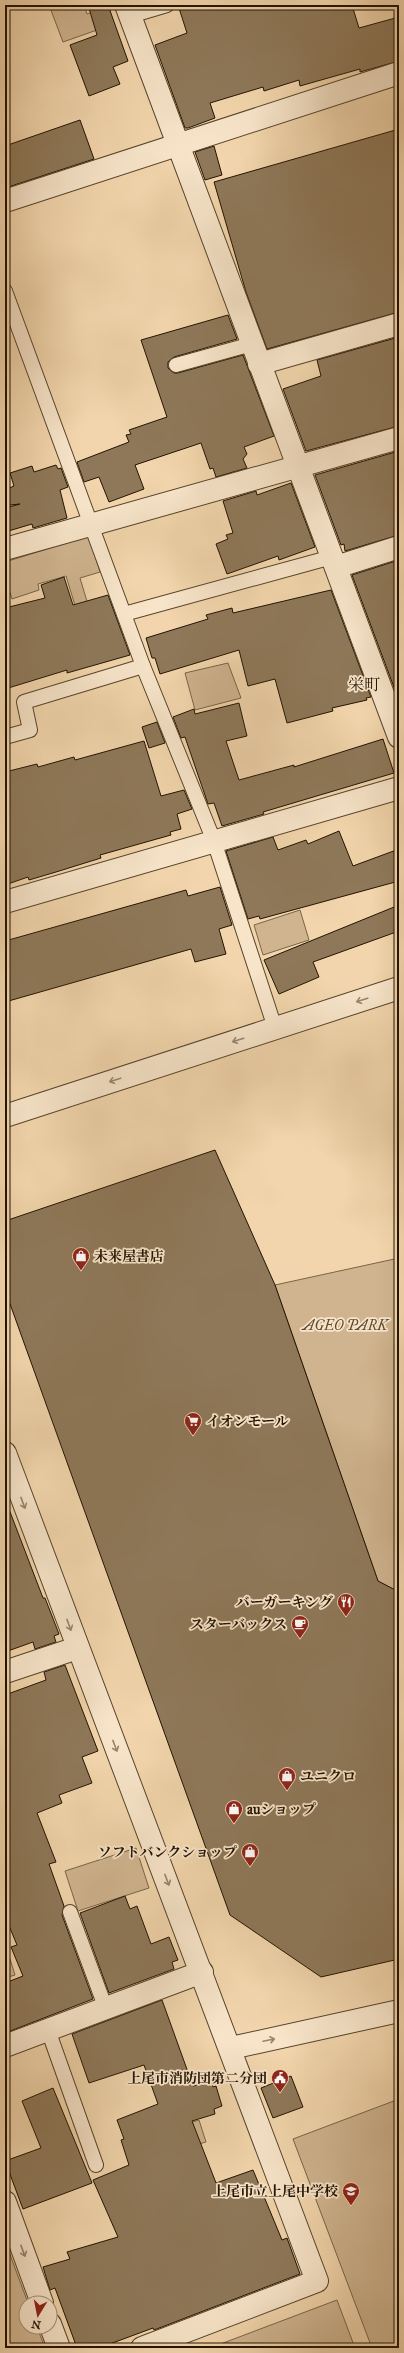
<svg xmlns="http://www.w3.org/2000/svg" width="404" height="2353" font-family="'IM FELL Great Primer','Noto Serif JP',serif">
<rect width="100%" height="100%" fill="#f2d5ac"/>
<filter id="stains"><feTurbulence type="fractalNoise" baseFrequency=".005" numOctaves="4"/><feColorMatrix values="0 0 0 0 .2 0 0 0 0 .09 0 0 0 0 .02 0 0 0 .5 -.17"/></filter>
<radialGradient id="worn" r=".72"><stop offset=".6" stop-color="#630" stop-opacity="0"/><stop offset="1" stop-color="#630" stop-opacity=".3"/></radialGradient>
<g fill="#cfb48f" stroke="#786448">
<path d="M49,5H84L87,14L108,6L114,24L63,42Z"/>
<path d="M89,536L100,572L80,578L89,608L77,612L66,576L38,584L39,590L12,599L5,576V562Z"/>
<path d="M228,663L241,698L195,710L185,673Z"/>
<path d="M300,910L309,940L263,955L254,925Z"/>
<path d="M399,1258V1592L378,1581L275,1285Z"/>
<path d="M136,1848L149,1888L78,1911L65,1871Z"/>
<path d="M5,1943L15,1975L5,1978Z"/>
<path d="M399,2099V2348H372L293,2139Z"/>
<path d="M199,2120L206,2142L170,2152L164,2131Z"/>
<path d="M5,2241L28,2303H26V2327H37L45,2348H5Z"/>
<path d="M337,2300L355,2348H210Z"/>
</g>
<g fill="#8e7859" stroke="#221300">
<path d="M88,5H108L128,61L113,67L120,84L89,96L70,45L97,35Z"/>
<path d="M178,5H352L359,28L399,17V61L360,72V69L300,86L299,80L264,91L263,87L210,103L215,118L188,128H185L155,45L187,33Z"/>
<path d="M80,120L94,159L5,188V146Z"/>
<path d="M399,129V312L267,349L246,292L214,182Z"/>
<path d="M214,146L222,175L205,180L195,152Z"/>
<path d="M228,315L237,339L174,357L168,362V368L174,373H178L243,355L274,436L244,447L247,454L243,459L247,468L216,477L213,468L210,469L201,443L135,465L144,489L109,502L99,477L84,482L77,462L129,442L126,435L131,434L129,430L167,417L141,340Z"/>
<path d="M399,337V426L306,451L283,389L321,376L317,360Z"/>
<path d="M399,451V535L345,551L344,544L341,545L315,475Z"/>
<path d="M56,465L58,469L61,468L68,487L60,490L67,518L33,528L32,524L5,532V508L20,504L10,505L5,490L14,486L10,473L32,466L34,472Z"/>
<path d="M291,483L315,547L279,560L278,556L227,574L216,544L228,539L226,535L233,533L223,501L256,491L257,495Z"/>
<path d="M399,560V689L395,690L352,575Z"/>
<path d="M64,577L73,605L108,595L130,655L67,673V670L5,689V608L45,598L41,585Z"/>
<path d="M331,590L371,697L366,698L367,700L332,708L333,711L287,723L275,679L248,686L239,650L160,674L155,658H152L146,638L208,619L206,615L232,608L233,613Z"/>
<path d="M239,703L247,736L226,741L239,780L294,765V767L383,739L394,773L263,812L264,814L222,826L214,803L208,804L185,737L181,738L173,717L194,709L195,714Z"/>
<path d="M157,722L165,743L149,748L142,727Z"/>
<path d="M144,741L161,796L184,790L192,809L177,814L181,829L170,832L171,835L100,855L101,858L56,872L29,880L28,877L5,885V772L37,764L38,767L74,757L75,760Z"/>
<path d="M339,831L353,866L399,849V881L260,919L259,916L248,919L226,851L273,837L278,850L306,840L308,844Z"/>
<path d="M220,887L232,925L219,929L226,954L195,962L191,949L5,1002V941L186,890L188,896Z"/>
<path d="M399,905V931L313,962L319,977L279,994L264,960Z"/>
<path d="M215,1150L275,1285L378,1581L399,1592V1959L321,1977L230,1915L5,1290V1221Z"/>
<path d="M7,1504L43,1598H45L59,1634L54,1636L56,1642L35,1649L33,1642L5,1652Z"/>
<path d="M65,1665L98,1751L82,1757L92,1783L59,1795L62,1803L37,1813L56,1862L49,1864L64,1906L62,1915L93,1999L5,2033V1983L23,1976L11,1947L17,1945L5,1916V1695L46,1680L44,1672Z"/>
<path d="M125,1896L130,1909L137,1906L151,1944L169,1937L178,1960L172,1962L174,1969L109,1993L80,1913Z"/>
<path d="M162,2000L193,2086L211,2081L213,2087L216,2086L222,2106L214,2109L215,2114L192,2121L216,2183L253,2170L282,2240L287,2238L300,2274L154,2330L153,2328L99,2348H77L55,2288L50,2290L43,2267L70,2259L67,2252L118,2237L93,2180L129,2165L121,2140L124,2139L117,2120L158,2104L144,2065L89,2083L72,2034Z"/>
<path d="M291,2076L303,2107L273,2118L261,2088Z"/>
<path d="M53,2088L92,2183L23,2209L5,2161L41,2148L22,2101Z"/>
</g>
<g fill="none" stroke-linecap="round" stroke-linejoin="round">
<defs>
<g id="lane">
<path d="M130,16L167,5"/>
<path d="M5,291L143,666L214,841L275,1028"/>
<path d="M176,365L252,344"/>
<path d="M124,614L332,557"/>
<path d="M5,737L30,730L24,702L143,666"/>
<path d="M70,1912L106,2009"/>
<path d="M48,2030L96,2165"/>
</g>
<g id="street">
<path d="M126,5L399,737"/>
<path d="M5,201L399,73"/>
<path d="M259,364L399,324"/>
<path d="M5,549L399,438"/>
<path d="M336,567L399,547"/>
<path d="M5,902L399,788"/>
<path d="M5,1116L399,988"/>
<path d="M5,1453L317,2281L142,2348"/>
<path d="M5,1672L77,1648"/>
<path d="M5,2046L202,1972"/>
<path d="M231,2048L399,2011"/>
<path d="M5,2202L42,2303"/>
<path d="M50,2324L59,2348"/>
</g>
</defs>
<use href="#lane" stroke="#56442b" stroke-width="16"/>
<use href="#street" stroke="#56442b" stroke-width="24"/>
<use href="#lane" stroke="#f7e4c9" stroke-width="14"/>
<use href="#street" stroke="#f7e4c9" stroke-width="22"/>
</g>
<defs><path id="oneway-shaft" d="M-6 0H5M1.5-3L5.5 0L1.5 3" fill="none" stroke-width="1.6" stroke-linecap="round" stroke-linejoin="round"/></defs>
<g stroke="#97866f">
<use href="#oneway-shaft" transform="translate(362 1000) rotate(162)"/>
<use href="#oneway-shaft" transform="translate(238 1040) rotate(162)"/>
<use href="#oneway-shaft" transform="translate(115 1080) rotate(162)"/>
<use href="#oneway-shaft" transform="translate(23 1503) rotate(70)"/>
<use href="#oneway-shaft" transform="translate(69 1625) rotate(70)"/>
<use href="#oneway-shaft" transform="translate(115 1746) rotate(69)"/>
<use href="#oneway-shaft" transform="translate(167 1880) rotate(69)"/>
<use href="#oneway-shaft" transform="translate(269 2040) rotate(-12)"/>
<use href="#oneway-shaft" transform="translate(23 2251) rotate(70)"/>
</g>
<defs>
<symbol id="shop-pin" viewBox="-11 -11 22 30"><path d="M0 17L-7.5 6A9.5 9.5 0 1 1 7.5 6Z" fill="#8f2418" stroke="#f7e4c9"/><path d="M-5-2.5h2.3a2.7 3.5 0 0 1 5.4 0H5L5.5 6h-11ZM-1.5-2.5h3a1.5 2.3 0 0 0-3 0Z" fill="#fff"/></symbol>
<symbol id="supermarket-pin" viewBox="-11 -11 22 30"><path d="M0 17L-7.5 6A9.5 9.5 0 1 1 7.5 6Z" fill="#8f2418" stroke="#f7e4c9"/><path d="M-6-5.5h2.5l.6 2H6L4.5 2H-2.5L-4.4-4H-6ZM-1.5 3.2a1.3 1.3 0 1 0 .1 0ZM3 3.2a1.3 1.3 0 1 0 .1 0Z" fill="#fff"/></symbol>
<symbol id="restaurant-pin" viewBox="-11 -11 22 30"><path d="M0 17L-7.5 6A9.5 9.5 0 1 1 7.5 6Z" fill="#8f2418" stroke="#f7e4c9"/><path d="M-5-6h1v4h1v-4h1v4h1v-4h1v5L-1.5 .5V6h-2V.5L-5-1ZM5-6V6H3V1.5H1.5Q1.5-4 5-6Z" fill="#fff"/></symbol>
<symbol id="cafe-pin" viewBox="-11 -11 22 30"><path d="M0 17L-7.5 6A9.5 9.5 0 1 1 7.5 6Z" fill="#8f2418" stroke="#f7e4c9"/><path d="M-5.5-4.5H6V0H3Q3 3.5 0 3.5H-2.5Q-5.5 3.5-5.5 0ZM3-3.2v2h1.7v-2ZM-6 4.5H4V6H-6Z" fill="#fff"/></symbol>
<symbol id="civic-pin" viewBox="-11 -11 22 30"><path d="M0 17L-7.5 6A9.5 9.5 0 1 1 7.5 6Z" fill="#8f2418" stroke="#f7e4c9"/><path d="M-.6-6.5H3V-4.5H.6V-3L4-1V1h2V6H-6V1h2V-1L-.6-3ZM-1.2 2.5V6h2.4V2.5Z" fill="#fff"/></symbol>
<symbol id="school-pin" viewBox="-11 -11 22 30"><path d="M0 17L-7.5 6A9.5 9.5 0 1 1 7.5 6Z" fill="#8f2418" stroke="#f7e4c9"/><path d="M0-5L7-2L0 1L-7-2ZM-4 1L0 2.5L4 1V4Q0 6-4 4Z" fill="#fff"/></symbol>
</defs>
<g fill-rule="evenodd">
<use href="#shop-pin" x="71" y="1246" width="20" height="27"/>
<use href="#supermarket-pin" x="183" y="1411" width="20" height="27"/>
<use href="#restaurant-pin" x="336" y="1592" width="20" height="27"/>
<use href="#cafe-pin" x="290" y="1614" width="20" height="27"/>
<use href="#shop-pin" x="277" y="1766" width="20" height="27"/>
<use href="#shop-pin" x="224" y="1799" width="20" height="27"/>
<use href="#shop-pin" x="240" y="1842" width="20" height="27"/>
<use href="#civic-pin" x="270" y="2068" width="20" height="27"/>
<use href="#school-pin" x="341" y="2181" width="20" height="27"/>
</g>
<g text-anchor="middle" dominant-baseline="central" stroke-width="3.5" stroke-linejoin="round" paint-order="stroke">
<g font-size="14" font-weight="bold" fill="#221300" stroke="#f7e4c9" text-anchor="end">
<text x="94" y="1256" text-anchor="start">未来屋書店</text>
<text x="206" y="1421" text-anchor="start">イオンモール</text>
<text x="333" y="1602">バーガーキング</text>
<text x="287" y="1624">スターバックス</text>
<text x="300" y="1776" text-anchor="start">ユニクロ</text>
<text x="247" y="1809" text-anchor="start">auショップ</text>
<text x="237" y="1852">ソフトバンクショップ</text>
<text x="267" y="2078">上尾市消防団第二分団</text>
<text x="338" y="2191">上尾市立上尾中学校</text>
</g>
<g font-size="14" font-style="italic" fill="#5f4b32" stroke="#f7e4c9">
<text x="345" y="1325">AGEO PARK</text>
</g>
<g font-size="16" fill="#221300" stroke="#f7e4c9">
<text x="364" y="684">栄町</text>
</g>
</g>
<rect width="404" height="2353" fill="none" stroke="#f2d5ac" stroke-width="20"/>
<rect x="6" y="6" width="392" height="2341" fill="none" stroke="#221300" stroke-width="2"/>
<rect x="10" y="10" width="384" height="2333" fill="none" stroke="#221300"/>
<g transform="translate(38 2315) rotate(190)"><circle r="19" fill="#f7e4c9" stroke="#a29079"/>
<path d="M0-3L7 15L0 10L-7 15Z" fill="#8f2418"/>
<text y="-6" font-size="11" font-weight="bold" text-anchor="middle" fill="#221300">N</text>
</g>
<rect width="100%" height="100%" filter="url(#stains)"/>
<rect width="100%" height="100%" fill="url(#worn)"/>
</svg>
